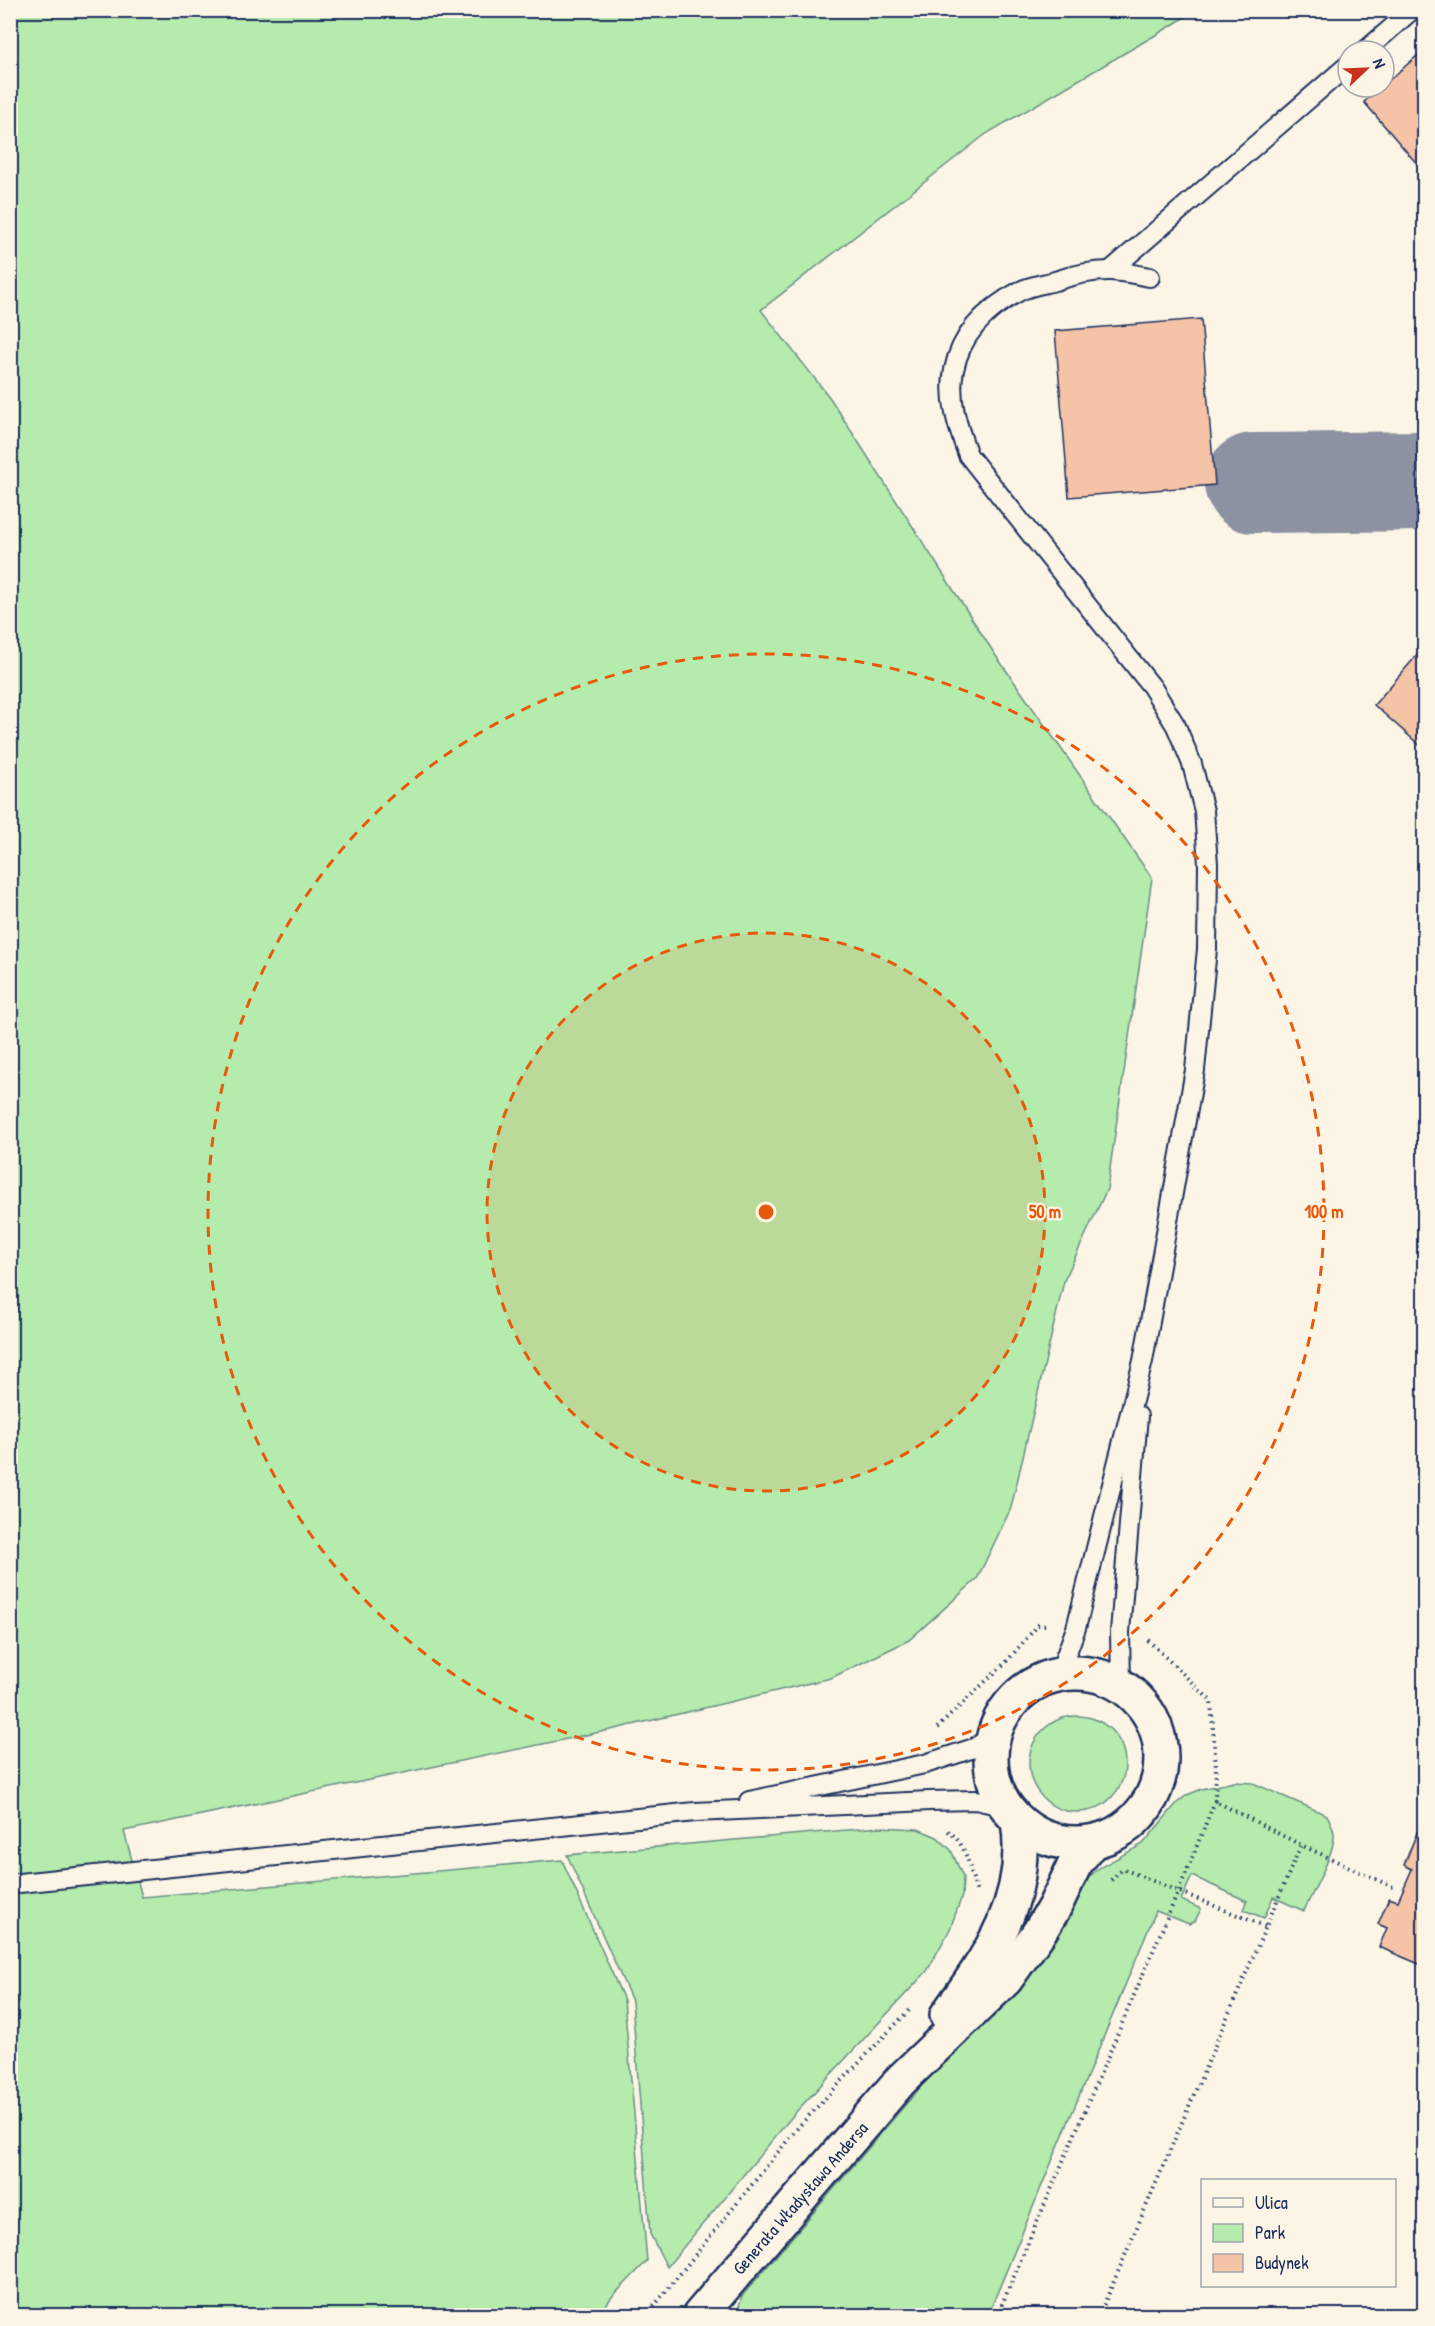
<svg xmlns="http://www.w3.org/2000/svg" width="1435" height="2326" font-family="'Patrick Hand',sans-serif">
<rect width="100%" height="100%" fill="#fcf5e5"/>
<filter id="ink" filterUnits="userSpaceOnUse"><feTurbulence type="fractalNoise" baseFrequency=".0167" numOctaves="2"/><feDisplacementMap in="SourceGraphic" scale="12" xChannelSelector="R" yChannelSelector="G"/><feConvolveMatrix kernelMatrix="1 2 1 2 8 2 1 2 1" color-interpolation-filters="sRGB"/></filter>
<g filter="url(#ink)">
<g fill="#b5ebad" stroke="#688d86" stroke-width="1.5">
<path d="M11,11H1194L1171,26L986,134L761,310L830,398L994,653L1152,878L1107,1189L1064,1281L1011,1508L977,1579L909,1640L831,1678L615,1729L124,1831L142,1897L562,1860L624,2000L647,2261L611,2298L599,2315L11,2316Z"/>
<circle cx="1077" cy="1764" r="48"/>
<path d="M1234,1782L1253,1783L1327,1815C1330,1821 1333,1826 1334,1833C1336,1851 1312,1893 1304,1911L1273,1897L1264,1918L1244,1910L1247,1901L1192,1876L1181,1900L1201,1909L1195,1921L1189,1924L1156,1911L988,2315L736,2316L742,2296L1030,1959L1085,1881L1099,1868L1143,1844L1177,1803L1187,1795L1202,1789Z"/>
<path d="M880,1827L918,1829L937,1837L951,1850L963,1877L962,1896L950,1929L927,1971L795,2113L667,2267L650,2234L632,2001L567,1855Z"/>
</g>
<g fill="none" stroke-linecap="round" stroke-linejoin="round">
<path stroke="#8c92a2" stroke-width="100" d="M1254,483L1424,481"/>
</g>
<g fill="#f5c4a6" stroke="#1b2f5e" stroke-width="1.5">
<path d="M1424,50V172L1364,102Z"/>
<path d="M1201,319L1215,485L1069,497L1055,331Z"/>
<path d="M1424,647V749L1374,705Z"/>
<path d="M1424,1815V1966L1379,1947L1387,1928L1378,1924L1389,1898L1398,1901L1412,1869L1404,1865Z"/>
</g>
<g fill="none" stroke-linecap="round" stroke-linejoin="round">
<defs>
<g id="lane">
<path d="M1365,51L1412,10"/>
<path d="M1110,271L1348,65"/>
<path d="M1059,1674L1076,1628L1143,1361L1195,1070L1207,949L1208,864L1204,811L1192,764L1176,726L1152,687L968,455C958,428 948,399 954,370C961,333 988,308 1020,291C1030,286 1044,284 1055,281C1073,275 1090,271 1109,271C1123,271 1137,275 1150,277"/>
<path d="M1121,1685L1120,1632L1138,1416"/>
<path d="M749,1801L925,1764L974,1748L993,1736"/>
<path d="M10,1884L695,1812L929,1801L976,1800L1006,1807"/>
</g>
<g id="street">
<circle cx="1076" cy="1758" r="85"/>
<path d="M947,2015C990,1955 1030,1899 1018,1821"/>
<path d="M699,2316L901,2080L1006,1979L1040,1931L1054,1908L1075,1864L1092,1842"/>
</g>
</defs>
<use href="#lane" stroke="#1b2f5e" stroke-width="22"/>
<use href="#street" stroke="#1b2f5e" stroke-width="38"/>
<g stroke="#1b2f5e" stroke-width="4" stroke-dasharray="1.5 4.5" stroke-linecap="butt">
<path d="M1148,1640L1211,1701L1216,1767L1215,1801L1301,1845L1393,1887"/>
<path d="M937,1728L1009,1659L1038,1625H1048"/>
<path d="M948,1831C969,1846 969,1870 977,1892"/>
<path d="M1111,1880L1123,1869L1267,1927"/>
<path d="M646,2316L800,2125L911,2008"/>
<path d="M997,2316L1179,1890L1215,1801"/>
<path d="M1099,2316L1301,1845"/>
</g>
<use href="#lane" stroke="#fcf5e5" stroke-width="18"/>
<use href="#street" stroke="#fcf5e5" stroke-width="33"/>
</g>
</g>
<circle cx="766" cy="1212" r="279" fill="#e8590c" fill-opacity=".12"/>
<g fill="none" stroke="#e8590c" stroke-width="3" stroke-dasharray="10 8">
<circle cx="766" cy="1212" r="279"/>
<circle cx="766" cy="1212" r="558"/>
</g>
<g text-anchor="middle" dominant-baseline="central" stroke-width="4.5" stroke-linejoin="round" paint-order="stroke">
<g font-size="18" fill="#1b2f5e" stroke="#fcf5e5">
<text transform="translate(800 2198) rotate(-49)">Generała Władysława Andersa</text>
</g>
</g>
<circle cx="766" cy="1212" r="9" fill="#e8590c" stroke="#fcf5e5" stroke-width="3"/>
<g font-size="18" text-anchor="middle" font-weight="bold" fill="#e8590c" stroke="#fcf5e5" stroke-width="4.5" stroke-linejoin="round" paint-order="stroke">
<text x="1045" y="1218">50 m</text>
<text x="1324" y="1218">100 m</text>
</g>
<rect width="1435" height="2326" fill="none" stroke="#fcf5e5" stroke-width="36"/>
<rect x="18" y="18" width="1399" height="2290" fill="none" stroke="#1b2f5e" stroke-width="2" filter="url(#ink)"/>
<rect x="1201" y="2179" width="195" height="108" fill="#fcf5e5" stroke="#a2a6af" stroke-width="1.5"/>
<rect x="1213" y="2198" width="30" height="9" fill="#fcf5e5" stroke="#a2a6af" stroke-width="1.5"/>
<text x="1255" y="2209" font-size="18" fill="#1b2f5e">Ulica</text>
<rect x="1213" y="2224" width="30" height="18" fill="#b5ebad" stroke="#a2a6af" stroke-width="1.5"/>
<text x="1255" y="2239" font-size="18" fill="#1b2f5e">Park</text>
<rect x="1213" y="2254" width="30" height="18" fill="#f5c4a6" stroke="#a2a6af" stroke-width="1.5"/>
<text x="1255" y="2269" font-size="18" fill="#1b2f5e">Budynek</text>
<g transform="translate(1366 69) rotate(67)"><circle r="28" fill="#fcf5e5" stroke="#a2a6af" stroke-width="1.5"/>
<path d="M0-4.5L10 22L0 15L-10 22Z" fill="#c8321e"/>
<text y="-9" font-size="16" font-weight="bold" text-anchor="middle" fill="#1b2f5e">N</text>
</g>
</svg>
